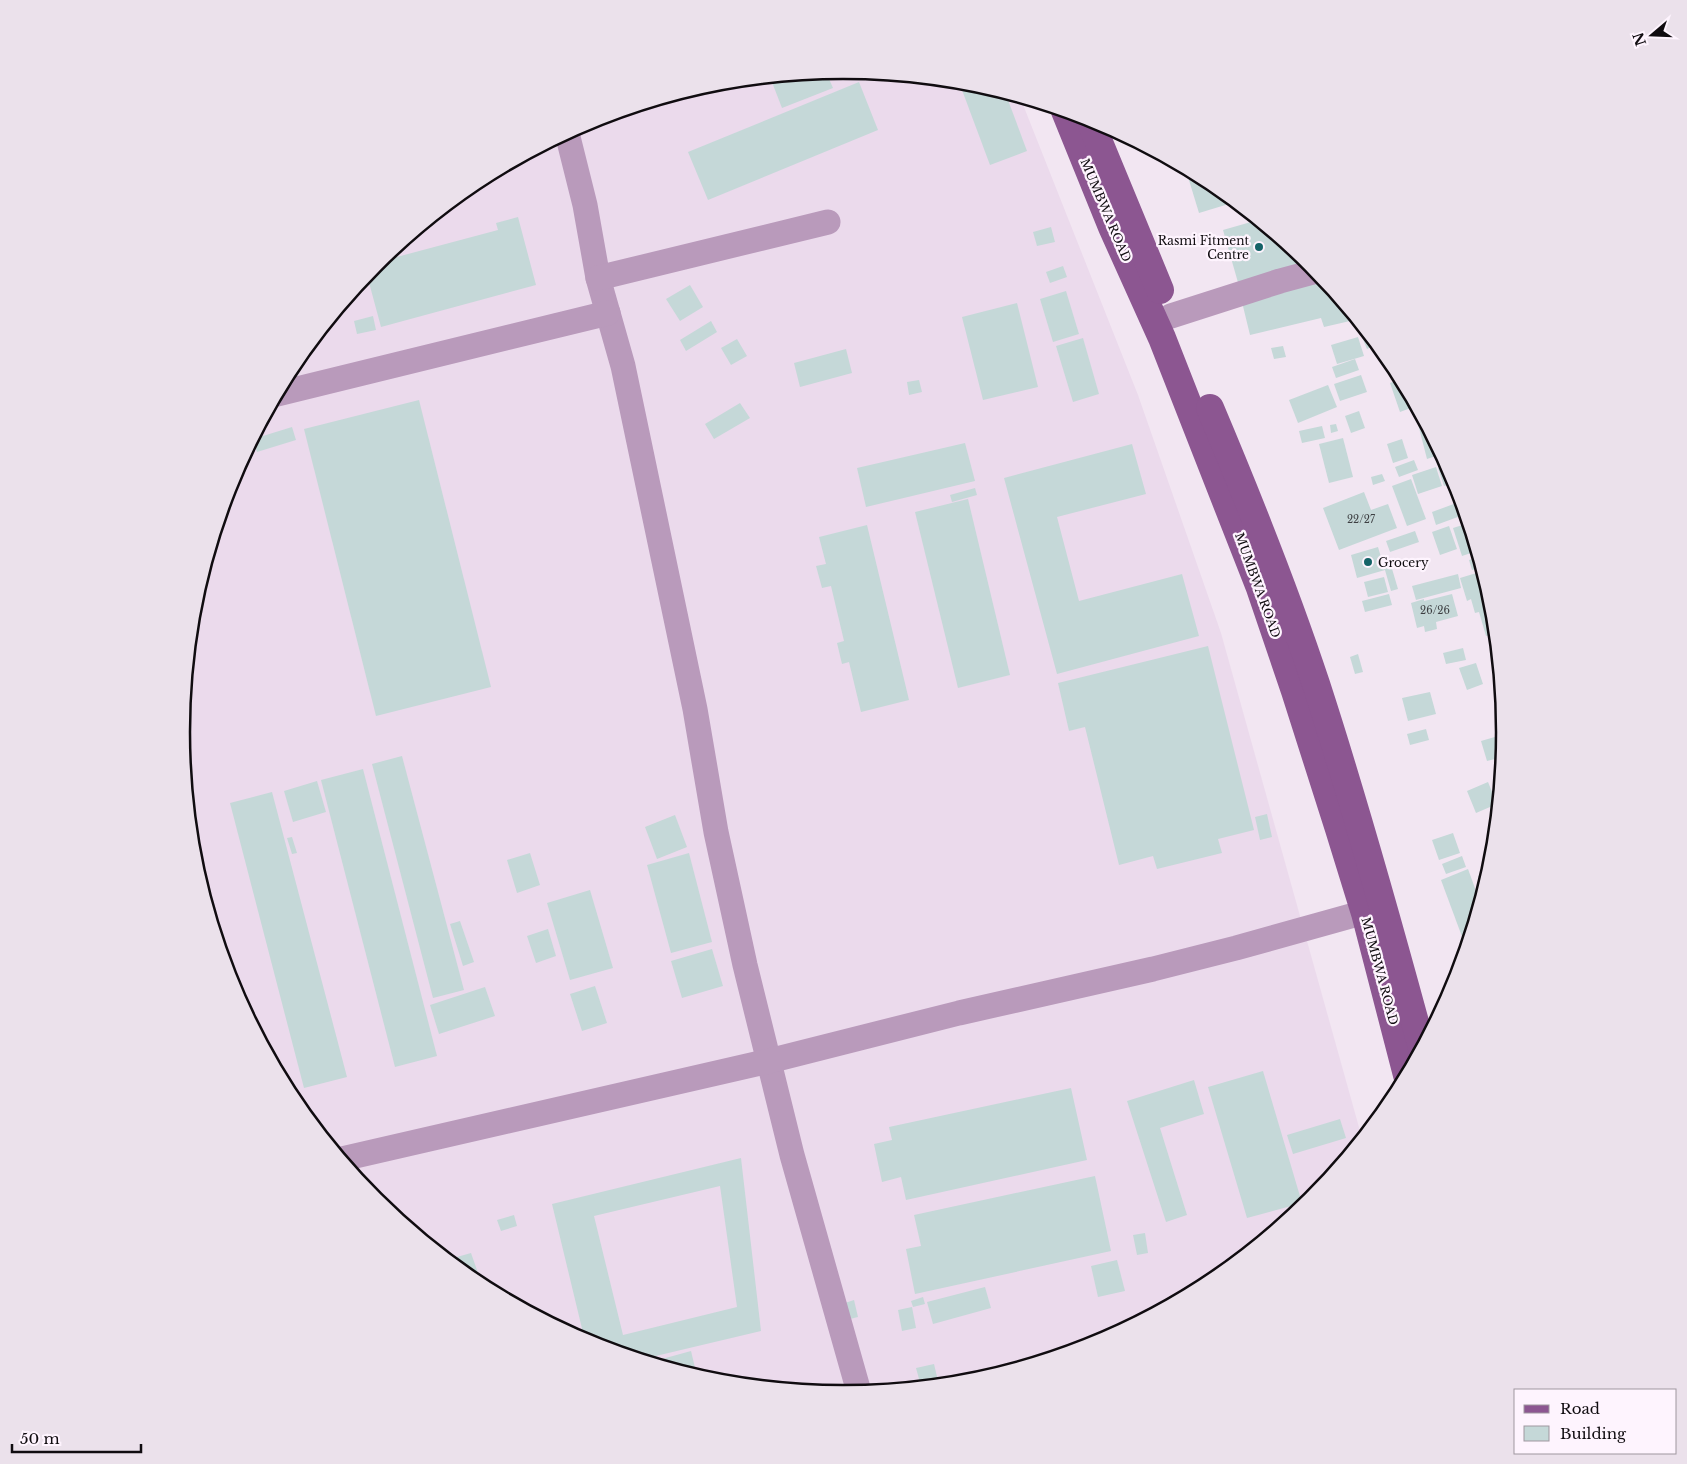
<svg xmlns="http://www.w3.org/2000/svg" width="1687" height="1464" font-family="'Libre Baskerville',serif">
<rect width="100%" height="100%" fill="#f2e6f2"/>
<path fill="#ebdaec" d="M843,70L973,83L1020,97L1138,395L1221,633L1362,1138L1311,1200L1211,1283L1097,1344L972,1381L843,1394L714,1381L590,1343L475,1282L375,1200L293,1100L232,985L194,861L182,732L194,603L232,478L293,364L376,264L476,181L590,120L715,83Z"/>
<g fill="#c5d8d8" fill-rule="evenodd">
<path d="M826,72L833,88L782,108L770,77Z"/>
<path d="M859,82L878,130L708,200L688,152Z"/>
<path d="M977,84L1005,92L1027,151L990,165L962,90Z"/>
<path d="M627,109L628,114L596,127L593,120Z"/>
<path d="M1185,167L1212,182L1230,196L1232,203L1199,213Z"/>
<path d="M518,217L536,285L381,327L367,275L378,262L498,230L496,223Z"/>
<path d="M1258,220L1312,264L1239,286L1223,230Z"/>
<path d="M1051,227L1055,242L1037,246L1033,232Z"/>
<path d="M1063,266L1067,277L1050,283L1046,272Z"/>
<path d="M1324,279L1347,307L1350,321L1324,327L1321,318L1250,335L1241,298Z"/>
<path d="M690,285L703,307L680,321L666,299Z"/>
<path d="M1066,291L1079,334L1053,342L1040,299Z"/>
<path d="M1017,303L1038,387L983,400L962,317Z"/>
<path d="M373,316L376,330L357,334L354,321Z"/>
<path d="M711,321L717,332L686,351L680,340Z"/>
<path d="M1366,330L1378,344L1367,349L1360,332Z"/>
<path d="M1358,337L1364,356L1337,364L1331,345Z"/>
<path d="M1083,338L1099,394L1073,402L1056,346Z"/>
<path d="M737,339L747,356L731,365L721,348Z"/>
<path d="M1283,346L1286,357L1274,359L1271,348Z"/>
<path d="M846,349L852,373L800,387L794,363Z"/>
<path d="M1355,359L1359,370L1336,378L1332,367Z"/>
<path d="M1396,372H1398L1416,406L1400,412L1390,383L1398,380Z"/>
<path d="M1361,375L1367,392L1340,401L1334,384Z"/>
<path d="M919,380L922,392L909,395L907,382Z"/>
<path d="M1328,385L1337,407L1298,423L1289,400Z"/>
<path d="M419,400L491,687L376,716L304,429Z"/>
<path d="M740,403L750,418L714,439L705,424Z"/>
<path d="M1359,411L1365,428L1351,433L1345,416Z"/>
<path d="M1425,422L1442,454L1427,459L1418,424Z"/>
<path d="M1336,424L1338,431L1331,433L1330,425Z"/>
<path d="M1322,426L1325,438L1302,443L1299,431Z"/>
<path d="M292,427L296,440L257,452L253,439Z"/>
<path d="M1343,438L1353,477L1329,483L1319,444Z"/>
<path d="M1402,439L1408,458L1393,463L1387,444Z"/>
<path d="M965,443L975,481L866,507L857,468Z"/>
<path d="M1132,444L1146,494L1057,517L1079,601L1182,574L1199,636L1057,674L1004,478Z"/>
<path d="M1414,460L1418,470L1399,477L1395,467Z"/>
<path d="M1448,465L1456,483L1444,486L1438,468Z"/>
<path d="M1436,467L1442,486L1418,494L1412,475Z"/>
<path d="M1382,474L1385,481L1373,485L1371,477Z"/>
<path d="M1411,479L1426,519L1407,526L1392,486Z"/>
<path d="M975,488L977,495L952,502L950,495Z"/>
<path d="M1364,492L1371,510L1388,504L1397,528L1339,550L1323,508Z"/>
<path d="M968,499L1010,675L958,688L915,512Z"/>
<path d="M1462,501L1466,514L1436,525L1432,512Z"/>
<path d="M1469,523L1477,551L1462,556L1453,528Z"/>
<path d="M867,525L909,700L861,712L849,662L842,664L837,643L844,641L831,586L822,588L816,566L826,564L819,537Z"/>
<path d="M1449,526L1457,549L1440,555L1432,532Z"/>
<path d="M1415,531L1419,542L1390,552L1386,541Z"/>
<path d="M1378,547L1383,564L1390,562L1398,589L1391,591L1385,570L1357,578L1351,555Z"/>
<path d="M1479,557L1482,567L1472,570L1469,560Z"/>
<path d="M1483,571L1493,603L1496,633L1486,636L1479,612L1475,613L1471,599L1467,601L1460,578Z"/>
<path d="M1458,574L1461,588L1416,600L1412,586Z"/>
<path d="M1384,577L1388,592L1368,597L1364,582Z"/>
<path d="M1389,594L1392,605L1365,612L1362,601Z"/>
<path d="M1452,594L1458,616L1436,622L1437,629L1425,632L1424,626L1417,628L1411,603L1424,599V601Z"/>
<path d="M1208,646L1254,830L1218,839L1222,853L1157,869L1153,856L1119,865L1085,727L1069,731L1058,683Z"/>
<path d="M1463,648L1466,660L1446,664L1443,653Z"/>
<path d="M1498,652L1499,665L1495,667L1490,655Z"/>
<path d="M1358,654L1363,672L1355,674L1350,657Z"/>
<path d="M1476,663L1483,684L1467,690L1459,668Z"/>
<path d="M1430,692L1436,714L1408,721L1402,698Z"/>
<path d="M1426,729L1429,740L1410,745L1407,734Z"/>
<path d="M1505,734L1503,757L1487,761L1481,741Z"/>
<path d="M402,756L464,990L433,998L372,764Z"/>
<path d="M363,769L437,1056L395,1067L321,780Z"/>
<path d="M317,781L326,812L293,822L284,791Z"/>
<path d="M1488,782L1497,804L1476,813L1467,791Z"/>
<path d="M272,792L347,1077L304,1088L230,803Z"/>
<path d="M1267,814L1272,837L1260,840L1255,817Z"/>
<path d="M675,815L687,847L657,859L645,827Z"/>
<path d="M1453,833L1460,853L1439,860L1432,840Z"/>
<path d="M292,837L297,853L292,854L287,838Z"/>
<path d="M530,853L540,885L517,893L507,860Z"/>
<path d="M689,853L712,942L671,953L647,865Z"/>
<path d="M1462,856L1466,867L1446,874L1442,864Z"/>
<path d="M1468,869L1480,902L1469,940L1464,942L1441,880Z"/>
<path d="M1489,873L1483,893L1478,876Z"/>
<path d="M590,890L613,968L570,980L547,903Z"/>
<path d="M460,921L474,962L463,966L450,924Z"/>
<path d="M548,929L556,956L536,963L527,936Z"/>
<path d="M712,949L723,986L682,998L671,961Z"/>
<path d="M595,986L607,1023L582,1031L570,994Z"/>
<path d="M485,987L495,1016L439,1034L430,1005Z"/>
<path d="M1263,1071L1302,1203L1247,1218L1208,1087Z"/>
<path d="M1194,1080L1204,1114L1160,1128L1187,1215L1166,1222L1127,1101Z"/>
<path d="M1071,1088L1087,1160L906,1200L901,1177L882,1182L874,1144L892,1140L889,1127Z"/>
<path d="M1340,1119L1346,1138L1293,1154L1287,1135Z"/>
<path d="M741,1158L761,1331L643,1359L585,1341L552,1204ZM720,1186L737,1307L623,1335L594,1216Z"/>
<path d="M1095,1176L1111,1251L915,1294L906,1249L921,1246L914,1215Z"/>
<path d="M514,1215L517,1226L501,1231L497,1220Z"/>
<path d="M1145,1233L1148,1253L1137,1255L1133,1235Z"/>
<path d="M471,1253L478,1273L468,1276L461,1270L457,1257Z"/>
<path d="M1117,1260L1125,1291L1098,1297L1091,1266Z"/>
<path d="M985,1287L991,1308L933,1324L927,1302Z"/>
<path d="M923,1297L925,1304L913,1307L911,1301Z"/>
<path d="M854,1300L858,1317L850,1319L845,1303Z"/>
<path d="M912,1307L916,1328L902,1331L898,1310Z"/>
<path d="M1127,1322L1128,1327L1115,1334L1113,1327Z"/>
<path d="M691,1351L697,1376L651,1362Z"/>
<path d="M934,1364L939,1385L921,1386L916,1368Z"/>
</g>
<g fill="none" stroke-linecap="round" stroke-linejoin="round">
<g stroke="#b99abb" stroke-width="25">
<path d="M567,133L585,205L598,278L623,366L695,709L716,832L745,965L792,1155L859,1392"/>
<path d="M598,278L828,222"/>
<path d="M1171,316L1280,281L1317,271"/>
<path d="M277,394L608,313"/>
<path d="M342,1159L769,1061L959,1013L1153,969L1236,948L1383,907"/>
</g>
<g stroke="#8c5691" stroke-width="28">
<path d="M1065,111L1112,227L1162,338L1260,588L1295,691L1339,829L1365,913L1407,1075"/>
<path d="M1089,118L1160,290"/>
<path d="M1210,408C1248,498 1285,590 1316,684C1355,804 1389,926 1422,1048"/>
</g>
</g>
<g fill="#146367" stroke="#fef4fe" stroke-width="2">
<circle cx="1259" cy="247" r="5"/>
<circle cx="1368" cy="562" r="5"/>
</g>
<g text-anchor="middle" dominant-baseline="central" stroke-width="4.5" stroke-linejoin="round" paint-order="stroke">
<g font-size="10" fill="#3d3f42">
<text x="1361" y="519">22/27</text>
<text x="1435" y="610">26/26</text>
</g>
<g font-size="12" fill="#100c10" stroke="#fef4fe">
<text transform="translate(1106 210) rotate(67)">MUMBWA ROAD</text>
<text transform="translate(1258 585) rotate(70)">MUMBWA ROAD</text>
<text transform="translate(1380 971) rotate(75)">MUMBWA ROAD</text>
</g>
<g font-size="12" fill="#100c10" stroke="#fef4fe" text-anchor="end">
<text x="1249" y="240">Rasmi Fitment<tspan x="1249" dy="14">Centre</tspan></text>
<text x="1378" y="562" text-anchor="start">Grocery</text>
</g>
</g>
<path d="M0 0H1687V1464H0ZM190 732a653 653 0 1 1 1306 0a653 653 0 1 1-1306 0Z" fill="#ebe1eb" fill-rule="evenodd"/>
<path fill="none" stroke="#100c10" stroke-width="2.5" d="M190 732a653 653 0 1 1 1306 0a653 653 0 1 1-1306 0Z"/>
<rect x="1514" y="1389" width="162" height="65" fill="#fef4fe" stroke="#9f979f"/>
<rect x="1524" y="1405" width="25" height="8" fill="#8c5691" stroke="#9f979f"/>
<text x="1560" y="1414" font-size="15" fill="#100c10">Road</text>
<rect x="1524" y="1426" width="25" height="15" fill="#c5d8d8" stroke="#9f979f"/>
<text x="1560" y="1439" font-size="15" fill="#100c10">Building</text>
<g transform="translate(1652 35) rotate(251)" stroke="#fef4fe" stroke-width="4" paint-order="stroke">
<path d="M0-4L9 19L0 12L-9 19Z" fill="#100c10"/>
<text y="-8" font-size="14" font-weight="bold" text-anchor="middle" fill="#100c10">N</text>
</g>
<path d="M12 1444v8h129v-8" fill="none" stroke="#100c10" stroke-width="2.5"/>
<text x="20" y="1444" font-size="15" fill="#100c10" stroke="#fef4fe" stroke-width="4" paint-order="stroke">50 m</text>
</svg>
